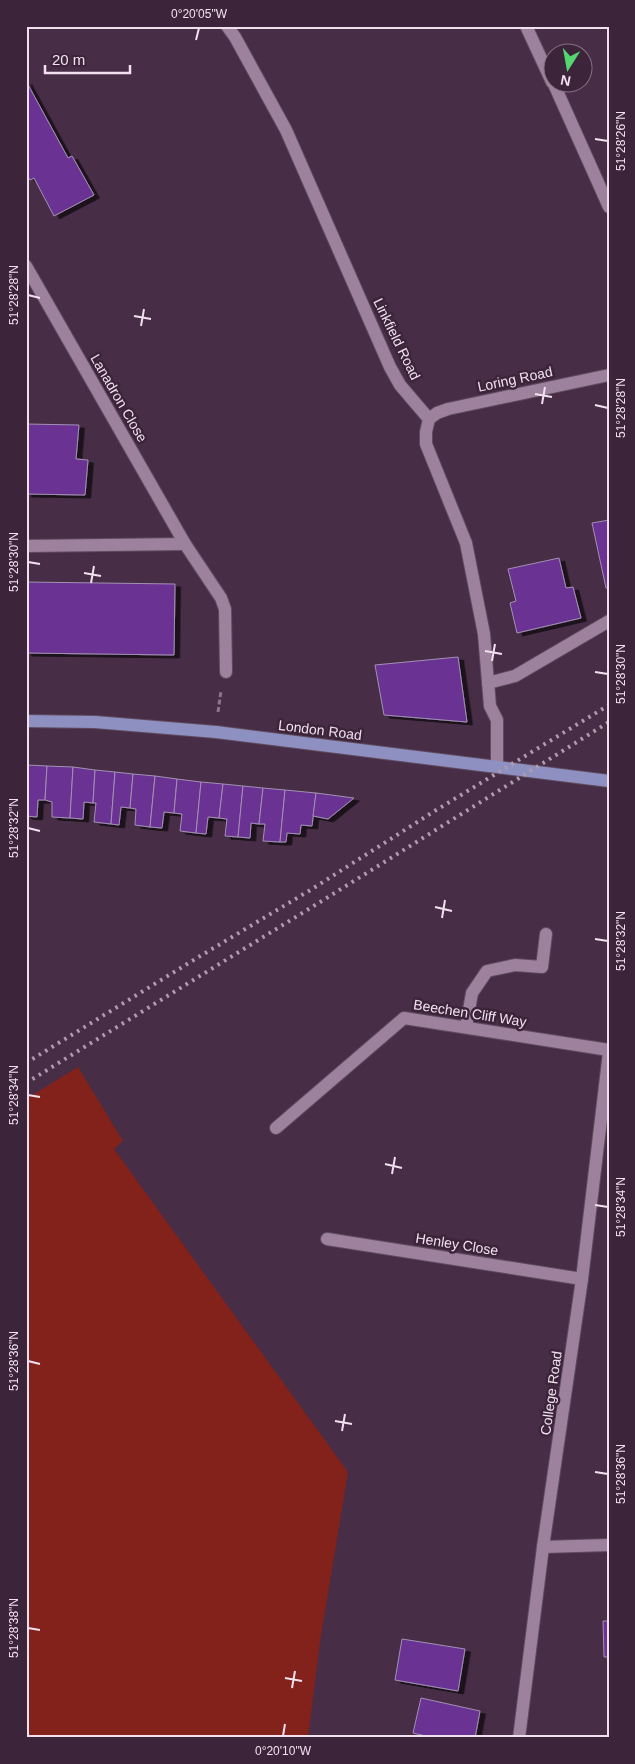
<svg xmlns="http://www.w3.org/2000/svg" width="635" height="1764" font-family="Helvetica,sans-serif">
<defs>
<filter id="shadow"><feDropShadow dx="5.5" dy="3" stdDeviation="0" flood-color="#0009"/></filter>
</defs>
<rect width="100%" height="100%" fill="#472e46"/>
<path fill="#83211b" d="M78,1067L123,1141L114,1149L348,1472L320,1642L308,1738H26V1099Z"/>
<g fill="#6a3192" stroke="#a291b3" filter="url(#shadow)">
<path d="M26,81L68,158L72,156L94,195L54,216L34,178L30,180L26,173Z"/>
<path d="M26,424L79,425L76,459L88,460L85,495L26,494Z"/>
<path d="M609,520V588H606L592,523Z"/>
<path d="M559,558L566,588L573,587L581,618L517,633L510,603L516,601L508,569Z"/>
<path d="M26,582L175,584L174,655L26,653Z"/>
<path d="M458,657L467,722L384,715L375,665Z"/>
<path d="M27,765L47,766L45,800H38L37,817L26,816Z"/>
<path d="M47,766L73,767L70,818L52,817V802L45,800Z"/>
<path d="M73,767L95,770L93,803L84,802L83,819L70,818Z"/>
<path d="M95,770L115,772L111,824L94,822L96,803H93Z"/>
<path d="M115,772L133,774L130,808L121,807L119,825L111,824Z"/>
<path d="M133,774L155,776L150,827L135,825L136,809L130,808Z"/>
<path d="M155,776L177,779L174,813L164,812L162,828L150,827Z"/>
<path d="M177,779L201,782L196,833L180,831L182,814L174,813Z"/>
<path d="M201,782L223,784L219,818L208,817L206,834L196,833Z"/>
<path d="M223,784L243,786L238,837L225,836L227,819L219,818Z"/>
<path d="M243,786L263,788L259,824L251,823L250,838L238,837Z"/>
<path d="M263,788L285,790L280,842L263,841L265,824H259Z"/>
<path d="M285,790L316,793L312,826L301,825L300,834L287,833L286,842H280Z"/>
<path d="M316,793L354,798L328,819L313,816Z"/>
<path d="M603,1621H609V1657H604Z"/>
<path d="M402,1639L465,1649L458,1691L395,1680Z"/>
<path d="M421,1698L480,1711L475,1738H434L413,1733Z"/>
</g>
<g fill="none" stroke-linecap="round" stroke-linejoin="round">
<defs>
<g id="lane">
<path d="M488,683L515,676L609,621"/>
<path d="M466,1027L472,993L487,971L515,965L542,967L546,934"/>
</g>
<g id="street">
<path d="M526,26L552,82"/>
<path d="M553,82L609,207"/>
<path d="M26,266L185,544L221,598L225,609L226,672"/>
<path d="M429,419L437,413L448,409L609,375"/>
<path d="M26,546L185,544"/>
<path d="M276,1128L404,1018L609,1050"/>
<path d="M327,1239L582,1279"/>
<path d="M543,1547L609,1545"/>
</g>
<g id="secondary">
<path d="M227,26L235,37L286,130L390,367L400,385L429,419L426,432V444L466,543L484,634L490,706L497,720V766"/>
<path d="M519,1738L543,1547L582,1279L609,1052"/>
</g>
<path id="primary" d="M26,721L95,722L216,732L609,781"/>
</defs>
<use href="#lane" stroke="#604b5f" stroke-width="14"/>
<use href="#street" stroke="#604b5f" stroke-width="14"/>
<use href="#secondary" stroke="#604b5f" stroke-width="14"/>
<use href="#primary" stroke="#604b5f" stroke-width="14"/>
<path stroke="#8c768a" stroke-width="3" stroke-dasharray="5 2.5" stroke-linecap="butt" d="M218,712L221,691"/>
<use href="#lane" stroke="#9e829d" stroke-width="12"/>
<use href="#street" stroke="#9e829d" stroke-width="12"/>
<use href="#secondary" stroke="#9e829d" stroke-width="12"/>
<use href="#primary" stroke="#8d90c0" stroke-width="12"/>
<g stroke="#af9cad" stroke-width="4" stroke-dasharray="2.5 5" stroke-linecap="butt">
<path d="M26,1063L192,961L312,889L433,812L609,705"/>
<path d="M26,1083L325,899L609,722"/>
</g>
</g>
<path fill="none" stroke="#f1e1ef" stroke-width="2" d="M196,40L199,28M595,139L608,141M28,295L40,298M134,316L151,319M141,326L144,309M535,394L552,397M542,404L545,387M595,405L608,408M28,562L40,564M84,573L101,576M91,583L94,566M485,651L502,654M492,661L495,644M595,672L608,674M28,828L40,831M435,907L452,911M442,918L445,900M595,939L608,941M28,1095L40,1097M385,1164L402,1168M392,1174L395,1157M595,1205L608,1207M28,1361L40,1364M335,1421L352,1424M342,1431L345,1414M595,1472L608,1474M28,1628L40,1630M285,1678L302,1681M292,1688L295,1671M283,1736L285,1724"/>
<g text-anchor="middle" dominant-baseline="central" stroke-width="5" stroke-linejoin="round" paint-order="stroke">
<g font-size="14" fill="#f1e1ef" stroke="#3c243b">
<text transform="translate(397 339) rotate(64)">Linkfield Road</text>
<text transform="translate(515 379) rotate(-12)">Loring Road</text>
<text transform="translate(119 398) rotate(60)">Lanadron Close</text>
<text transform="translate(320 730) rotate(7)">London Road</text>
<text transform="translate(470 1013) rotate(9)">Beechen Cliff Way</text>
<text transform="translate(457 1244) rotate(9)">Henley Close</text>
<text transform="translate(551 1393) rotate(-82)">College Road</text>
</g>
</g>
<rect width="635" height="1764" fill="none" stroke="#3c243b" stroke-width="55"/>
<g transform="translate(568 68) rotate(191)"><circle r="24" fill="#3c243b" stroke="#847083"/>
<path d="M0-4L9 19L0 12L-9 19Z" fill="#55d671"/>
<text y="-8" font-size="14" font-weight="bold" text-anchor="middle" fill="#f1e1ef">N</text>
</g>
<path d="M45 65v8h85v-8" fill="none" stroke="#f1e1ef" stroke-width="2.5"/>
<text x="52" y="65" font-size="15" fill="#f1e1ef" stroke="#3c243b" stroke-width="4" paint-order="stroke">20 m</text>
<rect x="28" y="28" width="580" height="1708" fill="none" stroke="#f1e1ef" stroke-width="2"/>
<g font-size="12" text-anchor="middle" fill="#f1e1ef">
<text x="199" y="18">0°20'05"W</text>
<text transform="translate(621 141) rotate(-90)" y="4">51°28'26"N</text>
<text transform="translate(14 295) rotate(-90)" y="4">51°28'28"N</text>
<text transform="translate(621 408) rotate(-90)" y="4">51°28'28"N</text>
<text transform="translate(14 562) rotate(-90)" y="4">51°28'30"N</text>
<text transform="translate(621 674) rotate(-90)" y="4">51°28'30"N</text>
<text transform="translate(14 828) rotate(-90)" y="4">51°28'32"N</text>
<text transform="translate(621 941) rotate(-90)" y="4">51°28'32"N</text>
<text transform="translate(14 1095) rotate(-90)" y="4">51°28'34"N</text>
<text transform="translate(621 1207) rotate(-90)" y="4">51°28'34"N</text>
<text transform="translate(14 1361) rotate(-90)" y="4">51°28'36"N</text>
<text transform="translate(621 1474) rotate(-90)" y="4">51°28'36"N</text>
<text transform="translate(14 1628) rotate(-90)" y="4">51°28'38"N</text>
<text x="283" y="1755">0°20'10"W</text>
</g>
</svg>
